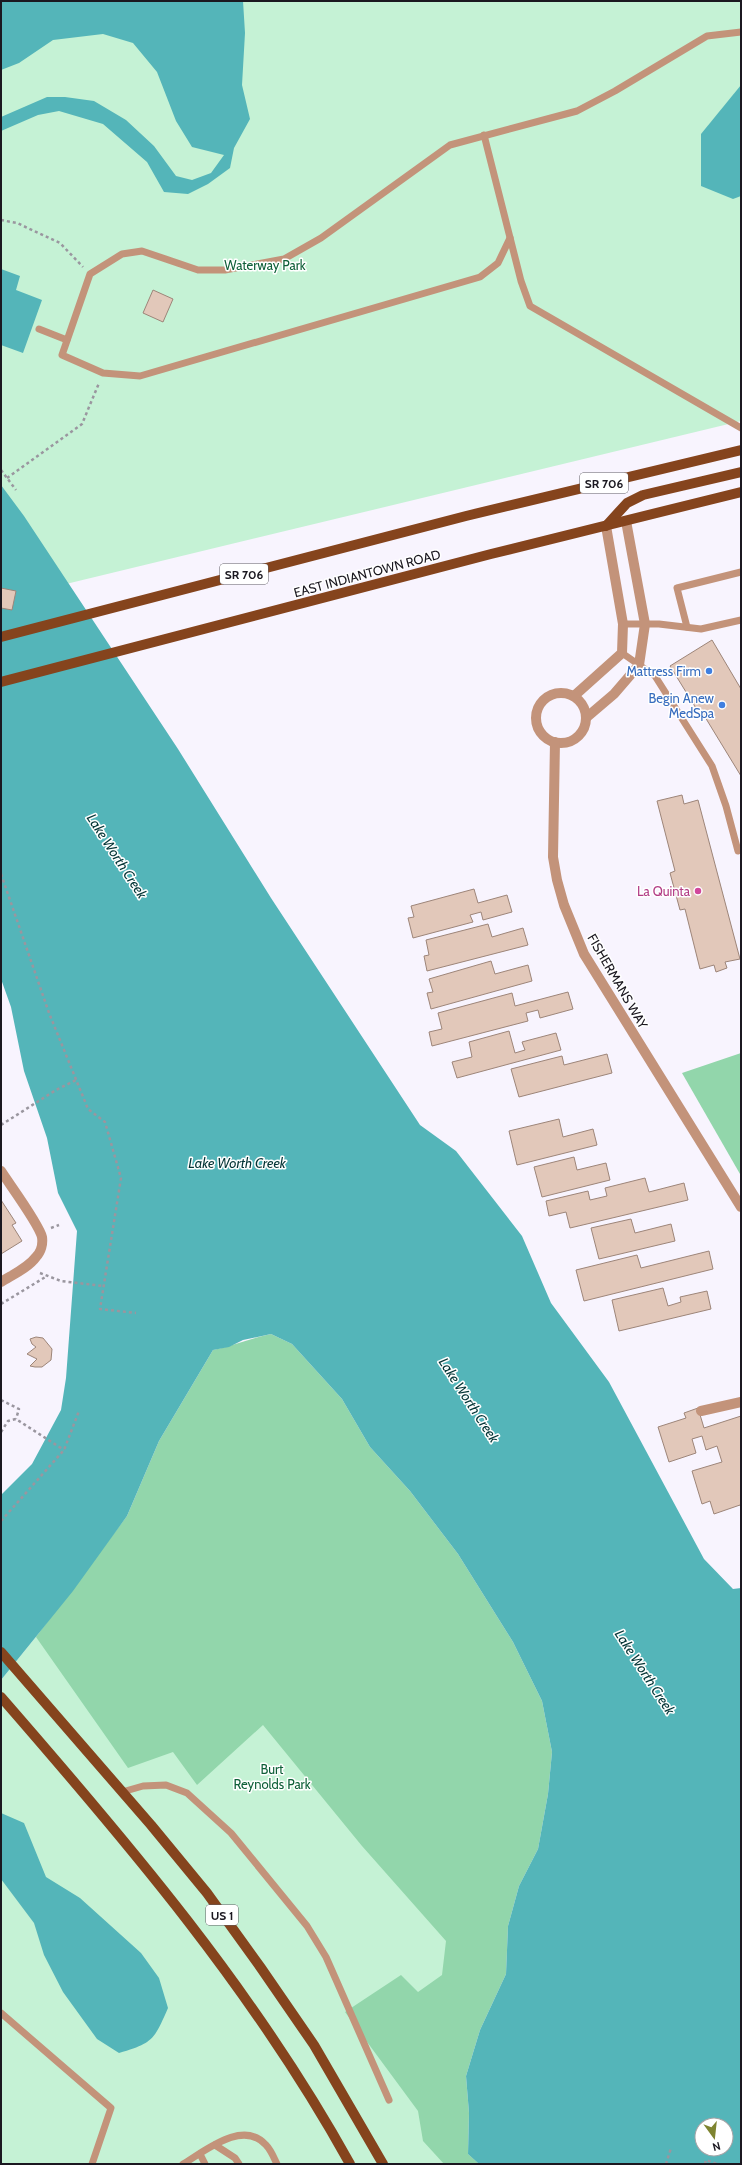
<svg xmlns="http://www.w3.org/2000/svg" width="742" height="2165" font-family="Cabin,sans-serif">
<rect width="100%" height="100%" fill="#f8f4fe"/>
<g fill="#c5f2d5">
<path d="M1,1H741V421L66,584L1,487Z"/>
<path d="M410,1491L468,2154L479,2164H1V1680L73,1591Z"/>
</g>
<g fill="#92d6ab">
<path d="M741,1053V1174H740L682,1073Z"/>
<path d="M271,1334L292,1344L342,1399L370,1447L410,1491L458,1554L513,1642L542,1701L552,1752L548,1794L538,1849L519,1886L508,1926L506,1974L480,2030L466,2076L469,2113L468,2154L479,2164H444L423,2141L418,2111L345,2012L401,1975L418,1992L442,1975L446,1941L362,1846L263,1725L197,1785L173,1752L128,1768L36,1637L127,1516L159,1441L213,1350C233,1346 251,1338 271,1334Z"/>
</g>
<g fill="#54b5b9" fill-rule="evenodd">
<path d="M1,1H243L245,33L242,85L250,119L234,148L230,168L208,184L188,194L164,192L147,162L103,124L59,111L38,115L1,131V117L47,97H65L94,101L126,120L154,146L176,176L192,180L211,173L224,155L192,147L176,121L157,72L133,43L103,34L53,40L19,63L1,70Z"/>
<path d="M741,85V196L733,199L701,186V134Z"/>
<path d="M1,269L20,276L16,290L42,300L23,353L1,345Z"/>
<path d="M1,485L24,516L178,749L271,898L420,1125L456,1151L522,1236L551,1303L609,1382L704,1559L733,1589L741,1588V2164H479L468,2154L469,2113L466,2076L480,2030L506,1974L508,1926L519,1886L538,1849L548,1794L552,1752L542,1701L513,1642L458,1554L410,1491L370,1447L342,1399L292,1344L271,1334L243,1340L229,1347L213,1350L159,1441L127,1516L73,1591L1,1680V1495L32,1464L61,1410L66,1378L77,1231L58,1193L47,1138L24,1071L11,1007L1,979ZM702,2125H726V2149H702Z"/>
<path d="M1,1813L24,1823L46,1877L80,1898L141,1953L159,1978L168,2008C154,2040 153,2043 119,2053L97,2039L63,1992L44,1955L34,1923L1,1879Z"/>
</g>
<g fill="#e2c8ba" stroke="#9d8579">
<path d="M153,290L173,299L163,322L143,313Z"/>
<path d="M1,588L16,591L12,610L1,608Z"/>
<path d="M712,640L741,689V776L705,717L702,718L670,666Z"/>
<path d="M682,795L684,804L698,800L740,959L725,962L727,968L716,972L714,965L700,969L685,909L680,910L670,873L675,871L657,801Z"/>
<path d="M474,889L478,903L507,895L512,912L483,920L481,912L470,915L473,922L413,938L408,918L414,917L411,906Z"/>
<path d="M488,924L492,937L523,928L528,945L427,971L424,956L429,955L426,940Z"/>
<path d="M491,961L495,974L528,965L532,981L431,1009L427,993L433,992L429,979Z"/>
<path d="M568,992L573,1009L540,1018L538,1010L526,1013L528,1021L432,1046L429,1032L442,1029L438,1013L512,993L515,1006Z"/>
<path d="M509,1031L515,1053L525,1050L522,1042L556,1033L561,1050L457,1078L452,1062L472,1057L469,1042Z"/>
<path d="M607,1054L612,1073L519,1097L511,1069L562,1056L564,1065Z"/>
<path d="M559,1119L563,1137L593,1129L597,1145L517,1165L509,1131Z"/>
<path d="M574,1157L577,1170L606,1163L610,1180L542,1197L534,1167Z"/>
<path d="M645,1178L649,1192L684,1183L688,1200L570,1228L566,1212L549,1216L546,1201L588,1191L590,1200L607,1196L605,1188Z"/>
<path d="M1,1200L16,1223L12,1225L22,1241L1,1254Z"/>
<path d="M631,1219L635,1233L671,1224L675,1241L599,1259L591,1228Z"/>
<path d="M709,1251L713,1269L584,1301L576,1270L637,1255L641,1268Z"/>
<path d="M663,1288L668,1306L681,1302L680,1297L707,1291L711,1309L619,1331L612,1300Z"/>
<path d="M36,1337L43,1338L52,1349L51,1360L42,1367H35L30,1366L37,1359L27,1354L36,1347L32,1344L30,1339Z"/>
<path d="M698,1408L704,1428L741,1416V1508L740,1505L714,1514L710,1501L702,1504L692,1471L722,1462L717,1446L706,1450L702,1436L692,1439L696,1453L669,1462L658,1427L686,1418L684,1413Z"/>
</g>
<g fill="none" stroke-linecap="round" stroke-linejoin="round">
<g stroke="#9a969f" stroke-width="2.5" stroke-dasharray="3 3" stroke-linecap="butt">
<path d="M1,220L17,223L60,243L83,267"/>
<path d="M1,470L16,490"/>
<path d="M7,478L82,424L99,383"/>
<path d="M1,874L49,1013L88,1109L105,1122L121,1178L100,1309L136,1313"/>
<path d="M1,1125L56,1090L76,1080"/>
<path d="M51,1228L59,1225"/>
<path d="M40,1273L61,1281L103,1286"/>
<path d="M1,1304L47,1276"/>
<path d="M1,1400L19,1409L16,1419"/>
<path d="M1,1432L8,1421L16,1419L64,1450"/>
<path d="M1,1521L64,1450L79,1411"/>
<path d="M666,2164L671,2148"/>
<path d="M705,2164L706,2160L717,2164"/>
</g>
<g stroke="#c3937a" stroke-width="7">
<path d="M484,135L521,281L530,306L741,428"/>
<path d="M510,238L498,263L480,277L140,376L103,373L62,355L90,274L122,254L142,251L198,270H225L284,259L321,238L450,145L577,111L615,91L707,36L741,32"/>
<path d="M39,329L67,340"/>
<path d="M623,624H659L701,629L741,620"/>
<path d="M687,627L677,588L741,572"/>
<path d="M622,653L655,676L712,766L726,806L738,851L741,850"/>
<path d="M122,1792L143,1786L166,1785L187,1793L231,1833L307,1926L326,1957L389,2100"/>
<path d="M1,2013L111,2108L92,2164"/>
<path d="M215,2145L235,2158L239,2164"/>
<path d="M200,2154L205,2164"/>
<path d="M183,2164C205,2151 243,2119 266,2145C271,2150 274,2158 277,2164"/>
</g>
<g stroke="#c3937a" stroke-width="10">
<circle cx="561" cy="718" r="25"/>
<path d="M574,696L622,653L623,624L606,526"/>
<path d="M587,717L614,694L639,665L645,624L626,521"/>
<path d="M555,742L553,857L557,880L564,905L584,954L741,1207"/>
<path d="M1,1171C10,1185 39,1224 42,1237C43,1244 41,1252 36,1257C28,1268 12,1275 1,1282"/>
<path d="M701,1411L741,1402"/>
</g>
<g stroke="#85441d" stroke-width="10">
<path d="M606,526L627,503L643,495L741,472"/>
<path d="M1,637L466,516L741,450"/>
<path d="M1,682L491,554L741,492"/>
<path d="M1,1652L151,1825L207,1893L261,1968L314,2045L383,2164"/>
<path d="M1,1697C129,1844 255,1992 350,2164"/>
</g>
</g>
<g fill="#3f7fe0" stroke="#fff" stroke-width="1.5">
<circle cx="709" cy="671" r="4"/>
<circle cx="722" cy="705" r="4"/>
</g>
<circle fill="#d1479c" stroke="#fff" stroke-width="1.5" cx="698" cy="891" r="4"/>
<g text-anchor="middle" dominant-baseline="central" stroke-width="3" stroke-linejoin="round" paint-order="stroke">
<g fill="#fff" stroke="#5f5d63" stroke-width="1">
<rect x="580" y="473" width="48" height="20" rx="3"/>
<rect x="220" y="564" width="48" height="20" rx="3"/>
<rect x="206" y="1905" width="32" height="20" rx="3"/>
</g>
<g font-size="12" font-weight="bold" fill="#1b1820">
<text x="604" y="483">SR 706</text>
<text x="244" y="574">SR 706</text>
<text x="222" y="1915">US 1</text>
</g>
<g font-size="13" fill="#0e5f38" stroke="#fff">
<text x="265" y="265">Waterway Park</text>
<text x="272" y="1769">Burt<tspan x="272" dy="15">Reynolds Park</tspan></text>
</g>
<g font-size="13" fill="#1b1820" stroke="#fff">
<text transform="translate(367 573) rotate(-15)">EAST INDIANTOWN ROAD</text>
<text transform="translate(618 981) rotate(60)">FISHERMANS WAY</text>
</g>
<g font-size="13" fill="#366cbe" stroke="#fff" text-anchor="end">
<text x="701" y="671">Mattress Firm</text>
<text x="714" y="698">Begin Anew<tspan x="714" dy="15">MedSpa</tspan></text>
</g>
<g font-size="13" fill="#b23c85" stroke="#fff" text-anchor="end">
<text x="690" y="891">La Quinta</text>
</g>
<g font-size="14" font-style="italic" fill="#043536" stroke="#fff">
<text transform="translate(117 856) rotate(57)">Lake Worth Creek</text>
<text x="237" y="1163">Lake Worth Creek</text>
<text transform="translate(469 1400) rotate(57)">Lake Worth Creek</text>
<text transform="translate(645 1672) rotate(57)">Lake Worth Creek</text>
</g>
</g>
<rect width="742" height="2165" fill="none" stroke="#1b1820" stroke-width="4"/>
<g transform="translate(714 2137) rotate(165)"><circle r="19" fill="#ffffff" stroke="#a4a3a6"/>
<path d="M0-3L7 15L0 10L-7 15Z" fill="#7e8430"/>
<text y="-6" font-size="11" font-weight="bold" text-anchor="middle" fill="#1b1820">N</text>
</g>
</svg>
